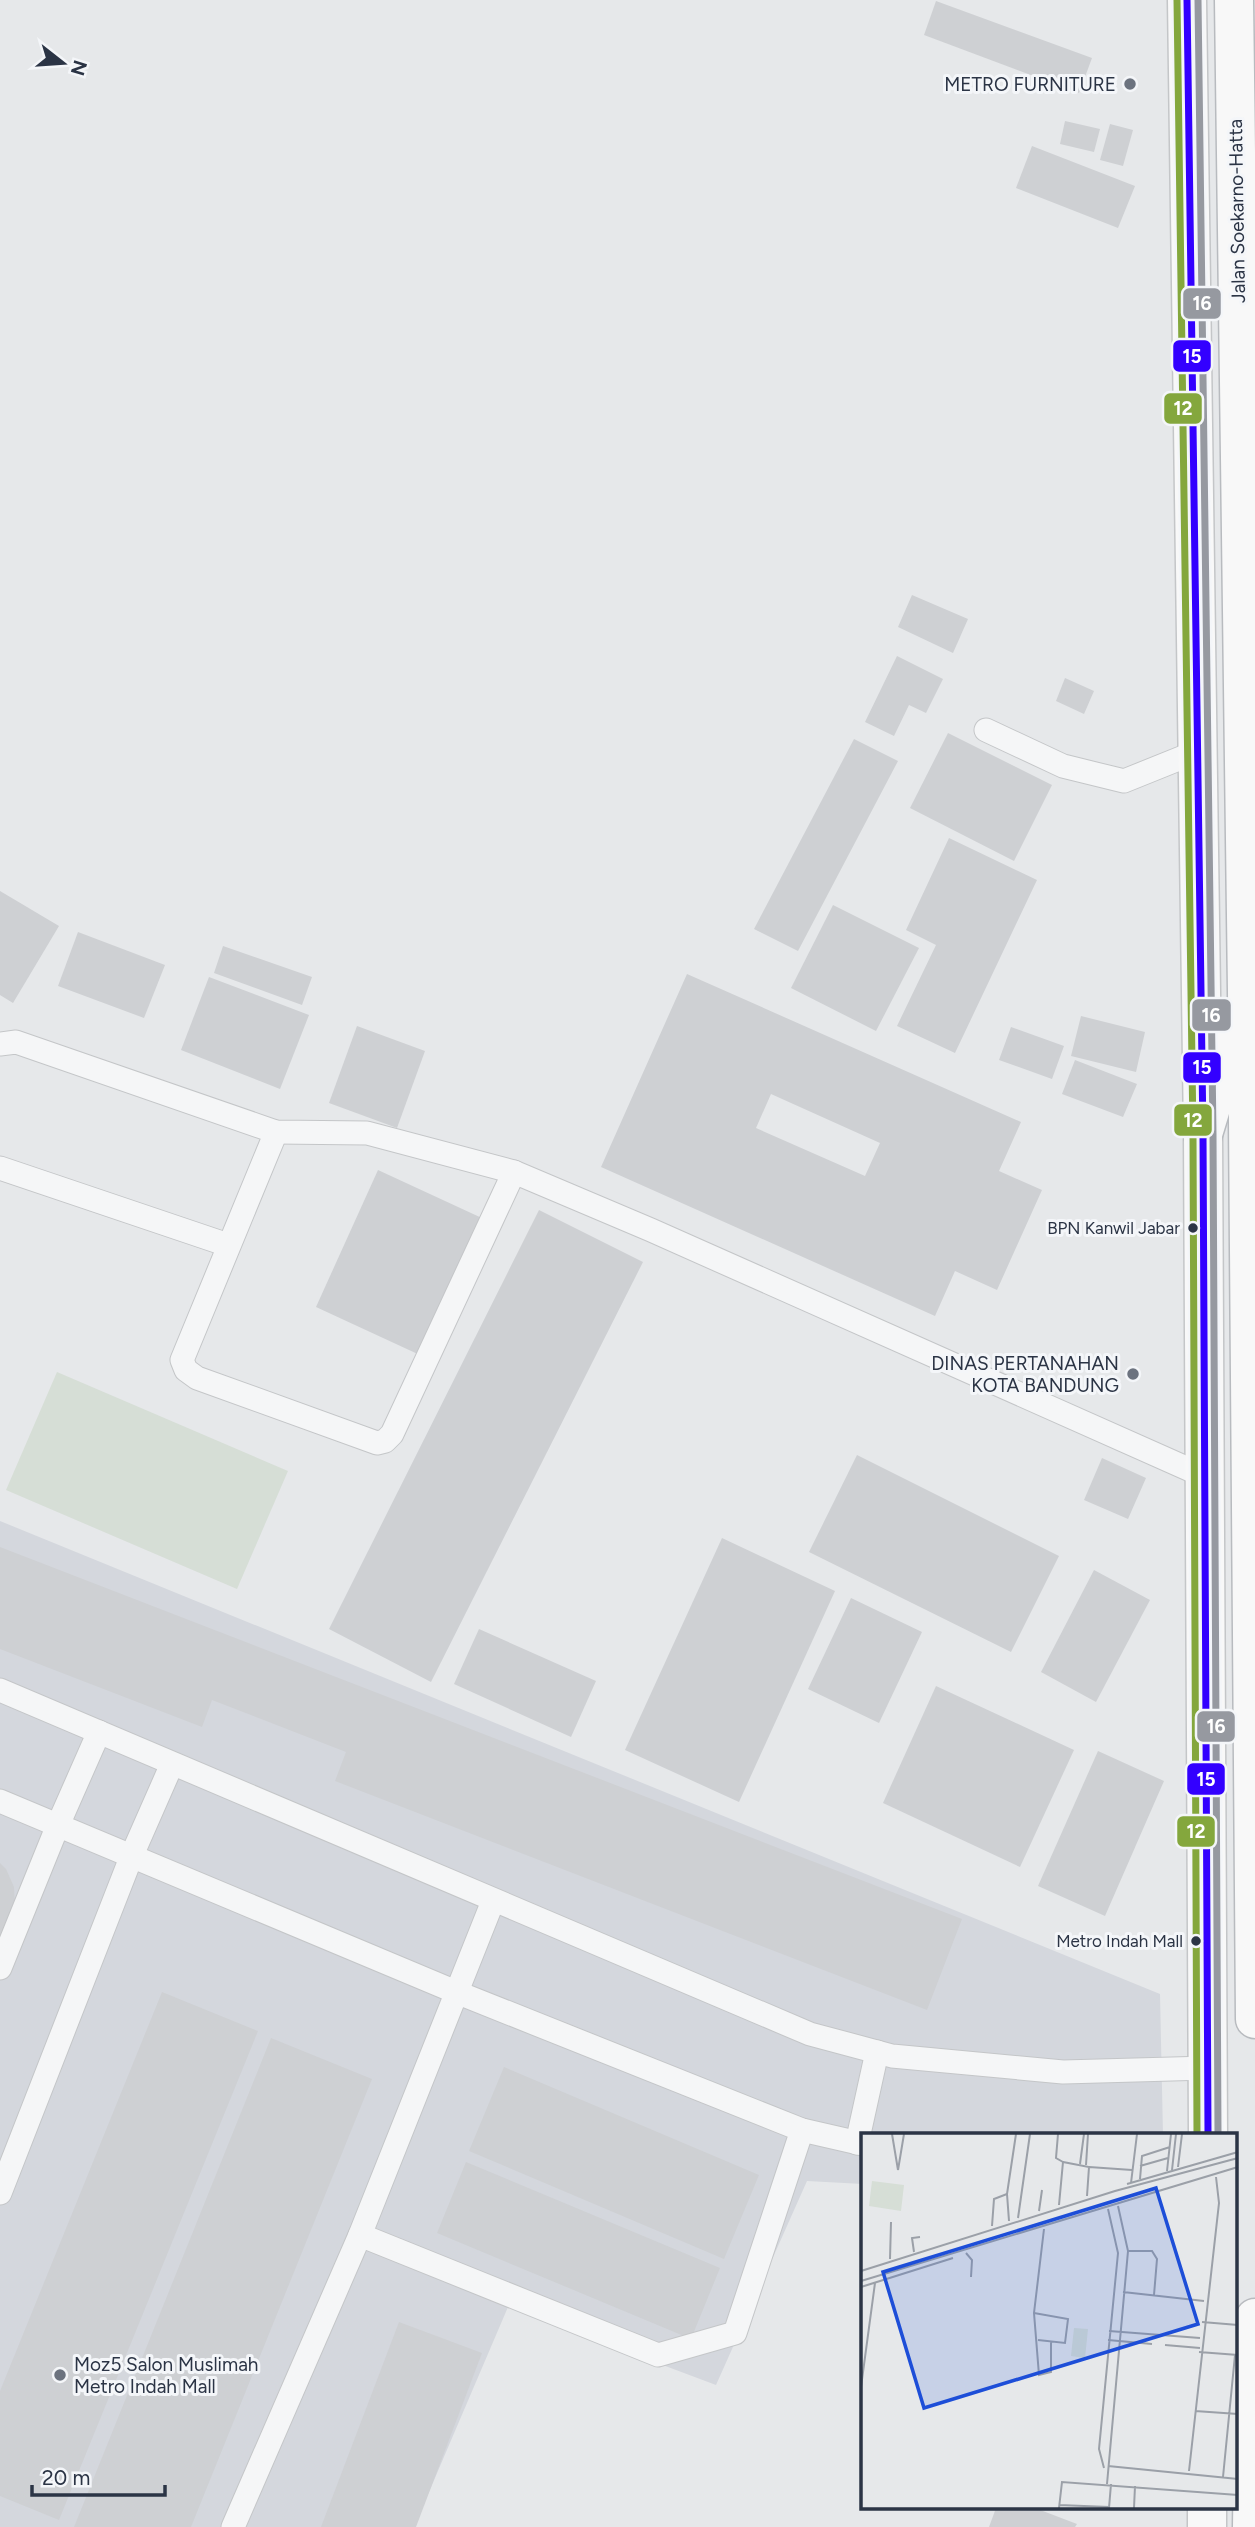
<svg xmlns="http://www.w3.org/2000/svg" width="1255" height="2527" font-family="Figtree,sans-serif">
<rect width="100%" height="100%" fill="#e6e8ea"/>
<path fill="#d4d7dd" d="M0,1521L1160,1994L1163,2135H863V2184L807,2181L716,2385L508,2307L414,2527H0Z"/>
<path fill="#d6ded6" d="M57,1372L288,1471L237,1589L6,1490Z"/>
<g fill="#ced0d3" fill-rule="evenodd">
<path d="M936,1L1092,58L1079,93L924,35Z"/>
<path d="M1065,121L1100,129L1094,152L1060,144Z"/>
<path d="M1110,124L1133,130L1123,166L1100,160Z"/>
<path d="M1032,146L1135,186L1118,228L1016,188Z"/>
<path d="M912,595L968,619L953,653L898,627Z"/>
<path d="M897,656L943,679L926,713L909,705L894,736L865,722Z"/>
<path d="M1065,678L1094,691L1084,714L1056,701Z"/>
<path d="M948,733L1052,785L1014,861L910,808Z"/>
<path d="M854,739L898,761L798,951L754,929Z"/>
<path d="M949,838L1037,880L955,1053L897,1026L936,945L906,930Z"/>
<path d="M0,891L59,926L13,1003L0,995Z"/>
<path d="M833,905L919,948L876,1031L791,988Z"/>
<path d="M78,932L165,965L144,1018L58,986Z"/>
<path d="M223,946L312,977L302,1005L214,973Z"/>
<path d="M687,974L1021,1122L999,1171L1042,1190L997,1290L955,1271L935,1316L601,1167ZM771,1094L880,1143L865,1176L756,1128Z"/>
<path d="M209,977L309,1015L280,1089L181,1050Z"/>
<path d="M1081,1016L1145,1032L1136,1072L1071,1056Z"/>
<path d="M357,1026L425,1051L397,1128L329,1103Z"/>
<path d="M1011,1027L1064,1046L1052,1079L999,1060Z"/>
<path d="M1075,1060L1137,1084L1123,1117L1062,1094Z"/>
<path d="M378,1170L484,1219L422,1356L316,1307Z"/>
<path d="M539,1210L643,1262L431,1682L329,1629Z"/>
<path d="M857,1455L1059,1556L1011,1652L809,1552Z"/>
<path d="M1102,1458L1146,1478L1128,1519L1084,1500Z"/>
<path d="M722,1538L835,1591L739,1802L625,1750Z"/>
<path d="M0,1547L962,1919L927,2010L335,1781L346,1752L212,1700L202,1727L0,1649Z"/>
<path d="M1094,1570L1150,1600L1096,1702L1041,1672Z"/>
<path d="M851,1598L922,1632L879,1723L808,1689Z"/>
<path d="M479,1629L596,1681L571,1737L454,1684Z"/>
<path d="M936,1686L1074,1750L1020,1867L883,1803Z"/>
<path d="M1098,1751L1164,1781L1105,1916L1038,1886Z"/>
<path d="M0,1863L6,1869L14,1887L15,1907L0,1945Z"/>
<path d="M162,1992L258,2031L59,2520L0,2496V2391Z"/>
<path d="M271,2038L372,2079L191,2527H74Z"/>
<path d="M504,2067L759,2175L724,2259L469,2151Z"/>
<path d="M466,2162L720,2268L691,2339L437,2233Z"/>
<path d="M399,2322L482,2353L416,2527H321Z"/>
<path d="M996,2508H1035L1077,2524L1075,2527H989Z"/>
</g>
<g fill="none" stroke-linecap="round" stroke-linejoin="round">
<defs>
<g id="service">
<path d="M986,730L1063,766L1124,781L1196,752"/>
<path d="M0,1044L16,1042L276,1132L367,1133L514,1172L651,1230L1204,1476"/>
<path d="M276,1132L182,1360L186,1370L197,1378L377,1443L385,1441L392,1434L514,1172"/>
<path d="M0,1168L228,1245"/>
<path d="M0,1690L810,2034L892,2056L1063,2072L1208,2068"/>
<path d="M0,1801L456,1992L802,2130L863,2144"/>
<path d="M0,1968L58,1825L99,1732"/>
<path d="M857,2143L877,2052"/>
<path d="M0,2193L132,1855L172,1764"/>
<path d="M360,2235L658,2355L735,2333L802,2130"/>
<path d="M233,2527L360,2235L493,1901"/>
</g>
<g id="secondary">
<path d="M1187,0L1203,1134L1208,2135"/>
<path d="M1207,2527V2508"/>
</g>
<g id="trunk">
<path d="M1234,0L1247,991L1255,2019"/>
<path d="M1203,1134L1236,1026"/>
<path d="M1252,2527L1255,2318"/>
</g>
</defs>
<use href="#service" stroke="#c4c6c8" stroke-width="25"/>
<use href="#secondary" stroke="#c4c6c8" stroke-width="41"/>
<use href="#trunk" stroke="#b8bbbf" stroke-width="41"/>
<use href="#service" stroke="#f5f6f7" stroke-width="23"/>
<use href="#secondary" stroke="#f8f8f8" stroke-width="38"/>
<use href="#trunk" stroke="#f8f8f8" stroke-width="38"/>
<defs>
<path id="bus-1" d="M1187,0L1203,1134L1208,2135"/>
<path id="bus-2" d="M1177,0L1193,1134L1197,2135"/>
<path id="bus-3" d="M1198,0L1213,1134L1218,2135"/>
</defs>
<use href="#bus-1" stroke="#f4f6f9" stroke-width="12"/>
<use href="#bus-2" stroke="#f4f6f9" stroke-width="12"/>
<use href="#bus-3" stroke="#f4f6f9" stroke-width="12"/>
<use href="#bus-1" stroke="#30f" stroke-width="7"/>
<use href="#bus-2" stroke="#84a73d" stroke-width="7"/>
<use href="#bus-3" stroke="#9699a0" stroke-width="7"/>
</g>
<g fill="#6c737f" stroke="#f4f6f9" stroke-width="2.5">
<circle cx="1130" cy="84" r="7"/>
<circle cx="1133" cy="1374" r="7"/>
<circle cx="60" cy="2375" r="7"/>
</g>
<g fill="#2b3445" stroke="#f4f6f9" stroke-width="2.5">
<circle cx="1193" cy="1228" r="6"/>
<circle cx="1196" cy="1941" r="6"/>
</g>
<g text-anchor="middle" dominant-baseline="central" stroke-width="6" stroke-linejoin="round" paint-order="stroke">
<g font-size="17" fill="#2b3445" stroke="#f4f6f9" text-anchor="end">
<text x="1180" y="1228">BPN Kanwil Jabar</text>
<text x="1183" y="1941">Metro Indah Mall</text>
</g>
<g font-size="19" fill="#2b3445" stroke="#f4f6f9" text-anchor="end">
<text x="1116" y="84">METRO FURNITURE</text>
<text x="1119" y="1363">DINAS PERTANAHAN<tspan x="1119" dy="22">KOTA BANDUNG</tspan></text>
<text x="74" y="2364" text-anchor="start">Moz5 Salon Muslimah<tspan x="74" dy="22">Metro Indah Mall</tspan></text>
</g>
<g font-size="19" fill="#2b3445" stroke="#f4f6f9">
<text transform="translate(1237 211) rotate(-91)">Jalan Soekarno-Hatta</text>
</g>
</g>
<g transform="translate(861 2133)">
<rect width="376" height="376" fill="#e6e8ea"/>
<path d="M11,48L43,52L40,78L8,73ZM213,195L227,196L224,225L210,223Z" fill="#d6ded6"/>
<path fill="none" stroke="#9ba0a8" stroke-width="2" d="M31,1L37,37M197,1L195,25L202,29M219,31L223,1M225,32L227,1M279,33L307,25M228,34L271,37M317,34L321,1M37,37L43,1M311,37L315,1M306,38L310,1M279,46L281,23L309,14M270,50L276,1M266,51L377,19M146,61L148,88M198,72L202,29L228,34L226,63M178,78L181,57M157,85L169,1M131,93L133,66L146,61L155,1M183,96L173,180L178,242L190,239V209M267,118H291L296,126L293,162M53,119L51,105L59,104M105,120L111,127L110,144M29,126L30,89M0,138L254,58L377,25M0,148L377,34M0,154L92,125M262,159L343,168M173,180L207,186L204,210L177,207M341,189L377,192M248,198L339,205M247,207L291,211M304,212L339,215M338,219L377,222M0,254L14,150M334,278L377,281M247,333L377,346M243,335L238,316L257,120L247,76M328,338L358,70L355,44M362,344L374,222M246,351L267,118L257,73M198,372L248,374M198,375L201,349L377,362M248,375L250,351M273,375L274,353"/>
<path fill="#1d4ed8" fill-opacity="0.15" stroke="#1d4ed8" stroke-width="3.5" d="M295,55L337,191L63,275L22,139Z"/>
<rect width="376" height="376" fill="none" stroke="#2b3445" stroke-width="3.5"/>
</g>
<g stroke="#f4f6f9" stroke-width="2.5">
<rect x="1182" y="287" width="40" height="33" rx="7" fill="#9699a0"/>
<rect x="1172" y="339" width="40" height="34" rx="7" fill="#30f"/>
<rect x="1163" y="392" width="40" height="33" rx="7" fill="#84a73d"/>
<rect x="1191" y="998" width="41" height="34" rx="7" fill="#9699a0"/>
<rect x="1182" y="1051" width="40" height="33" rx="7" fill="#30f"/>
<rect x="1173" y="1103" width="40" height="34" rx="7" fill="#84a73d"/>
<rect x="1196" y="1710" width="40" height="33" rx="7" fill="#9699a0"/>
<rect x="1186" y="1762" width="40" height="34" rx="7" fill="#30f"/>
<rect x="1176" y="1815" width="40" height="33" rx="7" fill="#84a73d"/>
</g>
<g font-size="19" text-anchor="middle" font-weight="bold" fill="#fff">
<text x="1202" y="310">16</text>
<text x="1192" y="363">15</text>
<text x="1183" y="415">12</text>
<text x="1211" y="1022">16</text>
<text x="1202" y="1074">15</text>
<text x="1193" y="1127">12</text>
<text x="1216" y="1733">16</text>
<text x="1206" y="1786">15</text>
<text x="1196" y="1838">12</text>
</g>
<g transform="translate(63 63) rotate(107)" stroke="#f4f6f9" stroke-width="5" paint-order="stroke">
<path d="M0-5L12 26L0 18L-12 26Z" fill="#2b3445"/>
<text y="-10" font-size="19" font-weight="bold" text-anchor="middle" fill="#2b3445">N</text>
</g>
<path d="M32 2485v10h133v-10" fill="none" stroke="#2b3445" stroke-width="3.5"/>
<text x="42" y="2485" font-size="21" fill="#2b3445" stroke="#f4f6f9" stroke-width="5" paint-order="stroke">20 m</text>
</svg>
